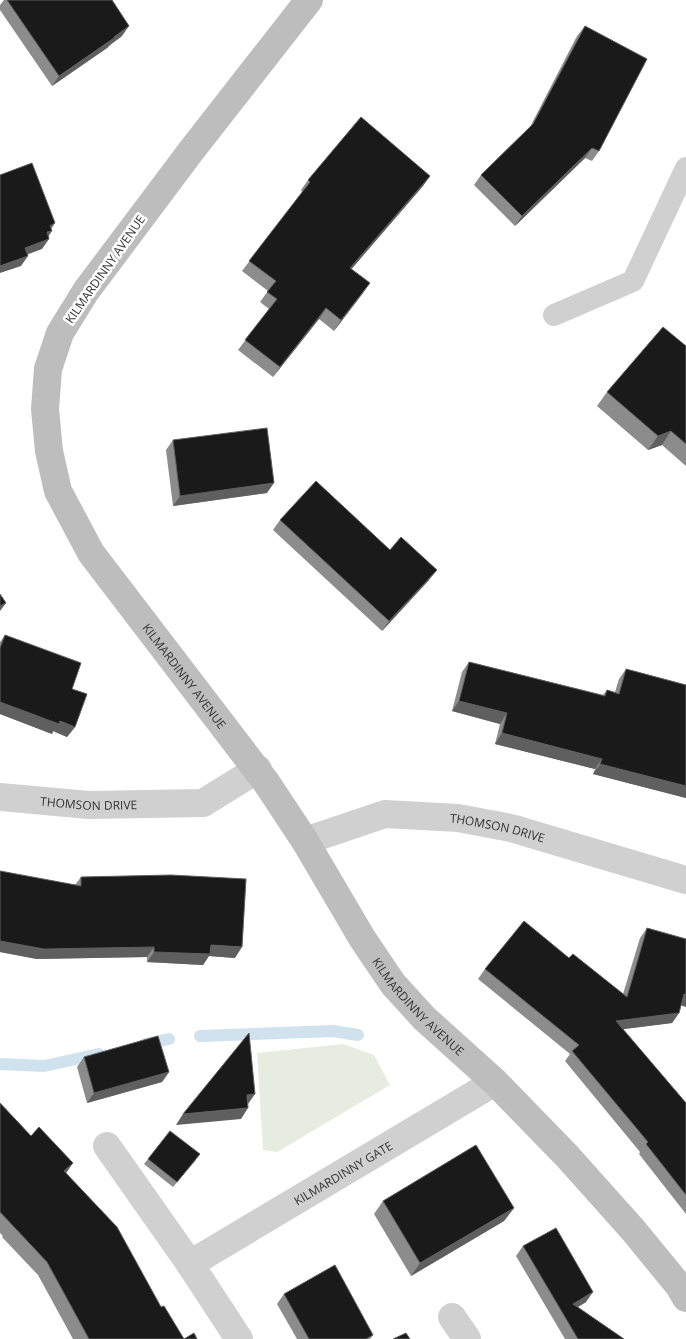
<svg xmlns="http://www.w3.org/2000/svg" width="686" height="1339" font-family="'Open Sans',sans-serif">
<rect width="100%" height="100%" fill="#fff"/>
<path fill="#e6ecdf" d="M343,1044L374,1055L390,1085L277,1152L263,1150L257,1053Z"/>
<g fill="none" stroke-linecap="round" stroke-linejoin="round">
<g stroke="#cfe2ee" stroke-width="12">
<path d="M200,1036L333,1031L358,1035"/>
<path d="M145,1044L169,1039"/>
<path d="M0,1064L44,1066L99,1054"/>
</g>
<path stroke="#d0d0d0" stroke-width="22" d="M554,315L633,281L686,168"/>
<g stroke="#d0d0d0" stroke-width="28">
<path id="s1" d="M0,797L89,805L203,803L258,769"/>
<path id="s2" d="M305,841L385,814L458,818L511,828L686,880"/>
<path d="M107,1146L190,1264L239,1339"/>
<path id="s3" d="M190,1264L495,1082"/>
<path d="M452,1317L467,1339"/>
</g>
<path stroke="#bdbdbd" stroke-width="28" id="s4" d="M309,0L191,151L86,291L60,333L48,369L45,409L49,451L58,491L91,553L266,782L305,841L362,938L393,984L424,1018L495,1082L567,1156L634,1231L679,1286L686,1298"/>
</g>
<g fill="#8c8c8c">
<path d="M4,0H112L122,36L110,45L107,48L52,86L0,10V5Z"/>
<path d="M585,26L599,151L592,161L585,158L515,226L474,185L481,175L530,127L577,36Z"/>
<path d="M430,176L423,186L351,269L363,293L334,331L319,319L273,377L238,350L269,309L260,302L268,291L242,271L302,192L301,190L308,180Z"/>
<path d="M686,346V466L662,445L648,450L597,406L607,392Z"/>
<path d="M173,440L267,493L173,506L166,450Z"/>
<path d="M280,520L429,580L382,631L273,530Z"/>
<path d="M5,635L72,689L75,727L67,737L53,731L52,734L0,714V642Z"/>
<path d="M469,662L603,695L607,690L615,692L619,679L626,669L686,685V798L593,774L595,769L495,744L500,724L452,711L462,672Z"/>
<path d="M0,871L75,885L81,877L235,958L209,956L203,965L147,962V957L37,959L0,952Z"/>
<path d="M647,928L681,1005L679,1013L672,1023L623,1029L686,1103V1214L639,1154L640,1152L565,1061L570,1054L478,979L485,969L569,958L623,994L640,938Z"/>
<path d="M84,1057L169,1072L162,1082L87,1103L77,1067Z"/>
<path d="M0,1103L31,1136L73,1163L66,1173L184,1339H197H73L38,1275L2,1237L3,1236L0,1233Z"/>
<path d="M148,1159L196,1160L173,1187L144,1164Z"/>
<path d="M383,1201L514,1208L504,1221L411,1276L374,1214Z"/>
<path d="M523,1246L586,1302L578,1307L624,1339H565L516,1256Z"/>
<path d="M284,1294L373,1335L370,1339H297L277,1304Z"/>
</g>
<g fill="#5f5f5f">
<path d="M129,26L122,36L110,45L107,48L52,86L59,76Z"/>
<path d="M592,148L585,158L515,226L522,216Z"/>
<path d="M430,176L423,186L343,279L350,268Z"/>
<path d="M55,223L49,232L52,231L46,240L49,239L42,249L18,258L25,248L50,226Z"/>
<path d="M28,256L21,266L0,273V266Z"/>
<path d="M370,283L363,293L334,331L341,320Z"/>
<path d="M326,308L319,319L273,377L280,367Z"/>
<path d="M671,431L662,445L648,450L658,436Z"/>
<path d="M274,483L267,493L173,506L180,496Z"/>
<path d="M437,570L429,580L382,631L389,621Z"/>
<path d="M6,603L0,611V606Z"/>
<path d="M459,701L507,713L500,724L452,711Z"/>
<path d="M0,702L60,721L75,727L67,737L53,731L52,734L0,714Z"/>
<path d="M502,733L602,759L595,769L495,744Z"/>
<path d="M600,764L686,786V798L593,774Z"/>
<path d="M0,941L154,947L147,957L37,959L0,952Z"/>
<path d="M211,945L242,947L235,958L209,956L203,965L147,962L154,952Z"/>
<path d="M684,994L686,995V1007L677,1004Z"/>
<path d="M679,1013L672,1023L609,1031L616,1021Z"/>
<path d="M169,1072L162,1082L87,1103L94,1093Z"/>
<path d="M255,1094L248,1104L247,1095Z"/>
<path d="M248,1108L241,1119L176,1125L183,1114Z"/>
<path d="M73,1163L64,1176V1171Z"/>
<path d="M514,1208L504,1221L411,1276L420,1263Z"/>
<path d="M593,1292L586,1302L566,1314L573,1304Z"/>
</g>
<g fill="#1a1a1a" stroke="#5f5f5f">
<path d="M7,0H112L129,26L114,37V38L59,76Z"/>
<path d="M585,26L647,59L599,151L592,148L522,216L481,175L533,124Z"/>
<path d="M361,117L430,176L350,268L370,283L341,320L326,308L280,367L245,340L277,299L267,292L276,281L249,261L310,182L308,180Z"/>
<path d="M32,163L55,223L50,226L52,231L47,232L49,239L25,248L28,256L0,266V175Z"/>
<path d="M663,327L686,346V444L671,431L658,436L607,392Z"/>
<path d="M267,428L274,483L180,496L173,440Z"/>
<path d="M316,481L390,550L401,537L437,570L389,621L280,520Z"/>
<path d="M0,594L6,603L0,606Z"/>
<path d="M5,635L81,663L72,689L87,694L75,727L60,721L59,724L0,702V648Z"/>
<path d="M469,662L605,696L607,690L619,694L626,669L686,685V786L600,764L602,759L502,733L507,713L459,701Z"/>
<path d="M0,871L81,886V877L171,875L246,879L242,947L211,945L210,954L154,952V947L44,949L0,941Z"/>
<path d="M524,921L569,958L573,954L627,997L647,928L686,939V995L684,994L679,1013L616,1021L686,1103V1195L646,1144L648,1142L572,1051L579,1045L485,969Z"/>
<path d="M249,1033L255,1094L247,1095L248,1108L183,1114Z"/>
<path d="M158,1036L169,1072L94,1093L84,1057Z"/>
<path d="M0,1103L31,1136L39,1127L73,1163L64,1171L117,1227L161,1307L164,1306L184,1339L194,1333L197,1339H89L47,1262L0,1212Z"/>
<path d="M170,1131L200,1154L177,1182L148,1159Z"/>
<path d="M476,1145L514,1208L420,1263L383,1201Z"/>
<path d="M556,1228L593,1292L573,1304L624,1339H578L523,1246Z"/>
<path d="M335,1265L373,1335L366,1339H309L284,1294Z"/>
<path d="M406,1333L410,1339H393Z"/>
</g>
<g text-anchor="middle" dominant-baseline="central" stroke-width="5" stroke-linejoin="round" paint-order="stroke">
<g font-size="12" fill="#333" stroke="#fff">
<text transform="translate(105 269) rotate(-55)">KILMARDINNY AVENUE</text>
<text stroke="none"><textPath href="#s4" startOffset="802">KILMARDINNY AVENUE</textPath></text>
<text stroke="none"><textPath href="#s1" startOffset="89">THOMSON DRIVE</textPath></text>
<text stroke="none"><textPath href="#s2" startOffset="198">THOMSON DRIVE</textPath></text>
<text stroke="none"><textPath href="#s4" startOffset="1208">KILMARDINNY AVENUE</textPath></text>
<text stroke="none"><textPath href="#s3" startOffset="178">KILMARDINNY GATE</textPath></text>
</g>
</g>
</svg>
